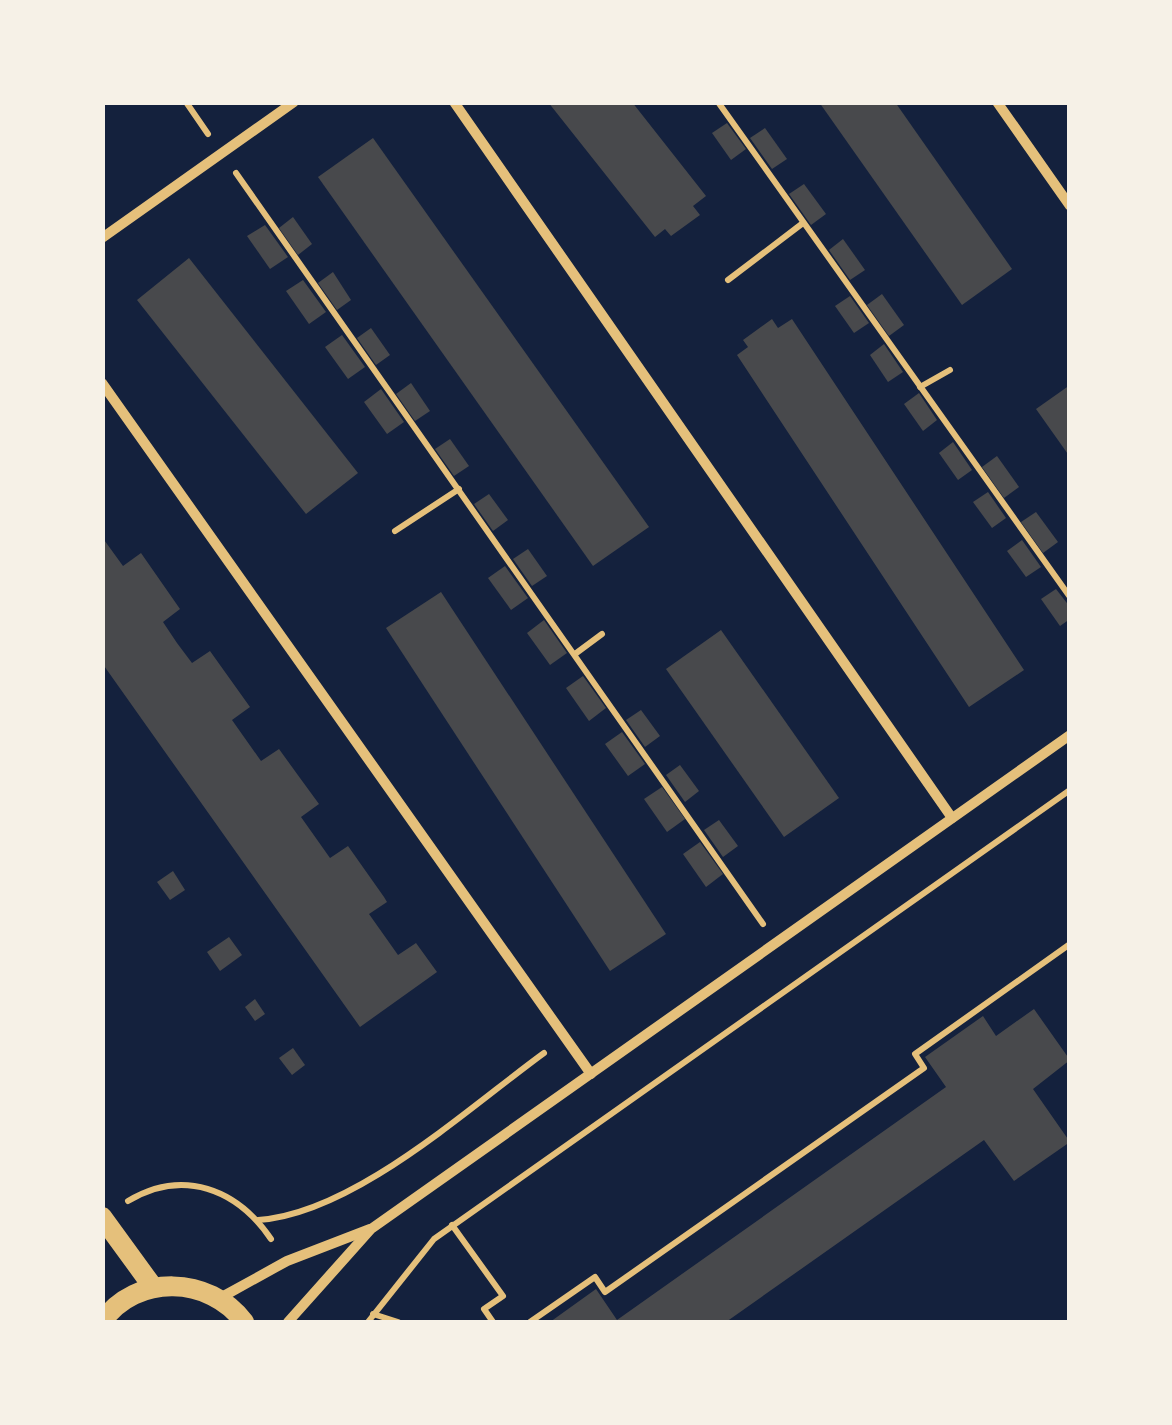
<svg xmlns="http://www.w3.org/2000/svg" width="1172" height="1425" font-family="Lato,sans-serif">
<rect width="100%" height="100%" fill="#14213d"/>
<g fill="#48494c">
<path d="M548,102H632L706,196L693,206L700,215L671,236L665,229L655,237Z"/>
<path d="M819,102H895L1012,269L962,305Z"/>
<path d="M727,123L746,149L731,160L712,133Z"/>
<path d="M765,128L787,159L772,169L750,138Z"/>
<path d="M373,138L649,527L593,566L318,177Z"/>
<path d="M804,184L826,214L811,225L789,194Z"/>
<path d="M293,217L312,244L298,255L279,228Z"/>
<path d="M265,225L288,257L270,269L247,236Z"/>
<path d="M843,239L865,270L850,280L829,250Z"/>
<path d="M189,258L358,473L306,514L137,300Z"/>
<path d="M333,272L351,300L337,310L318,283Z"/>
<path d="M303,280L326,312L309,324L286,291Z"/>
<path d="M882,294L904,325L889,336L867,305Z"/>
<path d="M850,296L869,323L854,333L835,306Z"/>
<path d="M772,319L778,328L792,319L1024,670L969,707L737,355L748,347L743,340Z"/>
<path d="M371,328L390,355L376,365L357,338Z"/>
<path d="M342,335L365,367L348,379L325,347Z"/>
<path d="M884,344L903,372L888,382L870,355Z"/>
<path d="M411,383L430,411L415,421L396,394Z"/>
<path d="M1070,385V457L1036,409Z"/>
<path d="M381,389L404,422L387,434L364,402Z"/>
<path d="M919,393L937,420L923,431L904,404Z"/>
<path d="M450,439L469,466L454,476L435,449Z"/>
<path d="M953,442L972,470L958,480L939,453Z"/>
<path d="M997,456L1019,487L1004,498L982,467Z"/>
<path d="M988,492L1006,518L992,528L973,502Z"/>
<path d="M489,494L508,520L493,531L474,504Z"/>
<path d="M1036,512L1058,542L1043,553L1021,522Z"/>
<path d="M102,537L123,566L141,553L180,609L163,622L177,643L192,663L210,651L250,707L232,720L261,761L279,749L300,778L319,804L301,817L330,858L348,846L384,897L387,902L369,914L398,955L416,943L437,972L360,1027L102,663Z"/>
<path d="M1022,540L1041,567L1026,577L1007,551Z"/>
<path d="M528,549L547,576L532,586L513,559Z"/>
<path d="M505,566L528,598L511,610L488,578Z"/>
<path d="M1056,589L1070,607V619L1060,626L1041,599Z"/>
<path d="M441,592L666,934L610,971L386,628Z"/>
<path d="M544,620L567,653L550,665L527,633Z"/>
<path d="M721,630L839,798L784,837L666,669Z"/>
<path d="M583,676L606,708L589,721L566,688Z"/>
<path d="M641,710L660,736L645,747L626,720Z"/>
<path d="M622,732L645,764L628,776L605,744Z"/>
<path d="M680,765L699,791L685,802L666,775Z"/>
<path d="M662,787L685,819L667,832L644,799Z"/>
<path d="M719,820L738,846L723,857L704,830Z"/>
<path d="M700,842L723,874L706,887L683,854Z"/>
<path d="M173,871L185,890L170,900L157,882Z"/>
<path d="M229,937L242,955L220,971L207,952Z"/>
<path d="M255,999L265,1014L255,1021L245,1007Z"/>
<path d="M1034,1009L1070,1060L1033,1089L1070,1142L1014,1181L984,1140L726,1322H550L596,1289L617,1320L946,1087L925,1057L983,1016L996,1036Z"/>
<path d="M293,1048L305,1065L292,1075L279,1058Z"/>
</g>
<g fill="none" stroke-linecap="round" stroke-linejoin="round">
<g stroke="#e5c07b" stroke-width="6">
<path d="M186,102L208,134"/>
<path d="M718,102L1070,597"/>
<path d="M236,173L763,924"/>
<path d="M728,280L803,223"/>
<path d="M920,387L950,370"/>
<path d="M395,531L459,489"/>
<path d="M575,654L602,634"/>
<path d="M128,1201C183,1168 237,1189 271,1239"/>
<path d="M258,1220C353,1214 467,1109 544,1053"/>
<path d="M452,1225L503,1296L484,1309L493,1322"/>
<path d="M373,1314L398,1322"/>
<path d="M368,1322L434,1239L1070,790"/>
<path d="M530,1322L595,1277L605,1292L924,1068L915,1054L1070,944"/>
</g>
<g stroke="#e5c07b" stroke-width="10">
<path d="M454,102L952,818"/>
<path d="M997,102L1070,206"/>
<path d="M102,238L294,102"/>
<path d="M102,383L591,1074"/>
<path d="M220,1298L287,1261L370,1229"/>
<path d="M288,1322L371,1229L1070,735"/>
</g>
<g stroke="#e5c07b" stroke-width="20">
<path d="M102,1217L153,1287"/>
<path d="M102,1322C136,1273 210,1276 244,1322"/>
</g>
</g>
<rect width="1172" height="1425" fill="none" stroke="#f6f1e7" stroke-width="210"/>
</svg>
